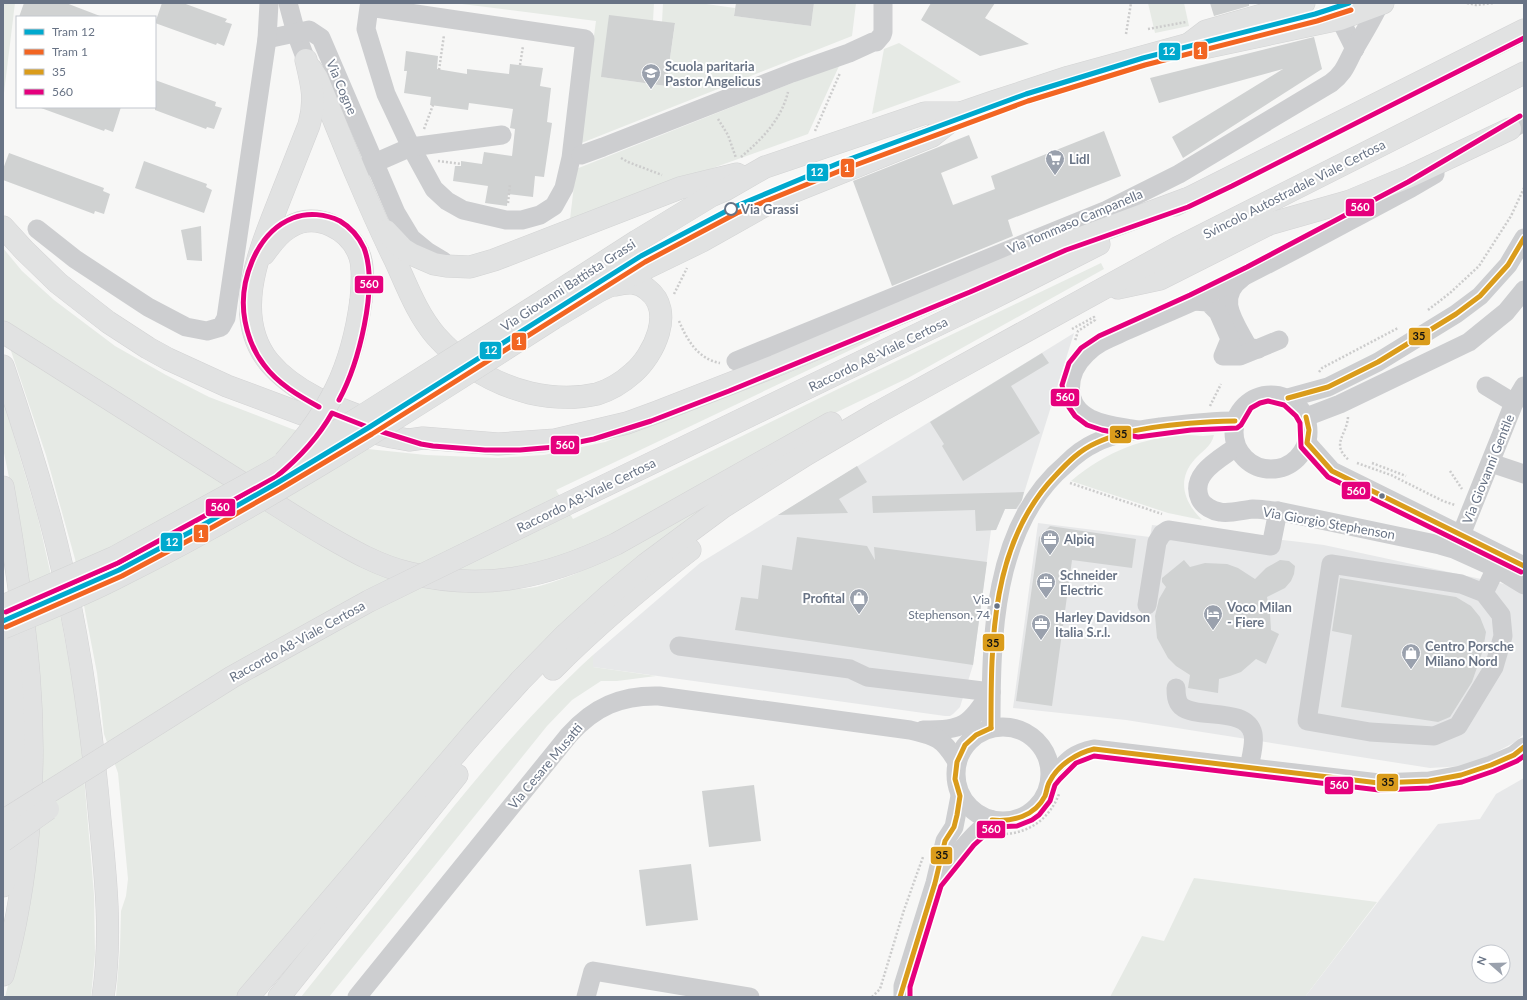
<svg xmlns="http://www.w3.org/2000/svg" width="1527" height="1000" font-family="Lato,sans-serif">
<rect width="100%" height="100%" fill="#f7f7f6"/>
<g fill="#e7e8e9" fill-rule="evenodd">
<path d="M1074,333L1019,509H1005L996,530H991L973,665L960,707L953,714L950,716H945L593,667V655L700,563Z"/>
<path d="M1038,523L1150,537L1152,525L1300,542L1324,545L1504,584L1524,593V734L1515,742L1491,755L1464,766L1430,768L1126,720L1013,708Z"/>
<path d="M1524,778V997H1305L1438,824L1480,819L1496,794ZM1479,952H1503V976H1479Z"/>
</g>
<g fill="#e6eae5">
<path d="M3,3H15L3,101Z"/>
<path d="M454,3H654L653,21L601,77L666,86L675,24L662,22L663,3H699L735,8L734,16L811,26L814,3H856L852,36L579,144L596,21Z"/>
<path d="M1148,3H1184L1189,26L1155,33Z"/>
<path d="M899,43L961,82L872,114L884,49Z"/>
<path d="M840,64L808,134L570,219L576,169Z"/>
<path d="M3,248L22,271L54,300L115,346L166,375L209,397L292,429L368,449L426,455L498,458L544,455L605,442L657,422L878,330L880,336L556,490L573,519L836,390L1101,263L1104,269L908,378L789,435L622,534L549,565L416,586C453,592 482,593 519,589C527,588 535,588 543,585C600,569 656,532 708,503L709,505L498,691L237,997H116L120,948L121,911L126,896L128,879L118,773L104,734L97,673L75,559L46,455L11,351L3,317Z"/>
<path d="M3,399L38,518L62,624L72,679L81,742L94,895L95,954L91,997H5L16,954V512L3,448Z"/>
<path d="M1189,435L1203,436L1214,435C1211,447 1202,451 1195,459C1176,480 1184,502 1202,520L1168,513L1071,481C1107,451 1143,437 1189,435Z"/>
<path d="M593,655V667L656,676L617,681H601L572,700L547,726L329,997H301C340,948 379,899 418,851C473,782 528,714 593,655Z"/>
<path d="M1194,878L1377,902L1305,997H1110L1142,936L1164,941Z"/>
</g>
<g fill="#d0d2d2">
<path d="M24,3H66L100,16V17H19Z"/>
<path d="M162,3H183L227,19L225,22L232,24L224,46L217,43L216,45L155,23Z"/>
<path d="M736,3H814L811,26L734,16Z"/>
<path d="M931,3H995L985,18L1029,44L980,56L921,20Z"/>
<path d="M1210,3H1249V6L1214,16Z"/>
<path d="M609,15L675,23L666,86L601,77Z"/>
<path d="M1314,37L1322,69L1183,158L1172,137L1283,69L1159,103L1150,78Z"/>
<path d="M406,51L438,56L437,69L467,74V69L509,74L510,64L543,68L540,86L551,88L547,122L552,123L544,177L535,176L533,197L508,194L507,206L485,203L488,186L453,181L455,166H461V161L482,164L484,152L512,156L515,129L510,128L513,109L469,103L468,110L430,105L431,97L404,93L407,71H404Z"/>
<path d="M155,80L216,102L215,106L222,108L214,129L207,127L206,129L155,110Z"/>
<path d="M41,107H121L113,132L105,129L104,131L41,108Z"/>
<path d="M1104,131L1121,176L1008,220L1013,236L892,286L853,181L969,135L978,158L941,173L953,205L995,189L991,176Z"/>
<path d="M9,153L104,188L103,191L110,194L104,214L95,211L94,214L3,180V169Z"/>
<path d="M144,161L207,184L206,187L212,190L204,213L135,188Z"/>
<path d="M201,226L202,261L187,260L181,230Z"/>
<path d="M1042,353L1049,363L1011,386L1040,433L963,481L942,446L944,444L930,422Z"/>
<path d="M857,466L867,482L839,499L848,513L778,515Z"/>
<path d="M1024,492L1022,500L1016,509H1005L996,530L976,531L975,510L873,513L872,496Z"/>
<path d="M1050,526L1136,539L1132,568L1072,560L1052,706L1016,701L1039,537Z"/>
<path d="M797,537L867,546L875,560L874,547L987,562L973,665L735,630L741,597L758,599L762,565L792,570Z"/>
<path d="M1184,560L1190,567L1205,563L1227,564L1238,568L1255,579L1266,568L1280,560L1289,561L1295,566L1294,574L1291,581L1285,588L1267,597L1270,614L1271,630L1279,634L1266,664L1256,659L1241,672L1230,676L1219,679L1218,693L1188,688L1190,675L1176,666L1168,658L1157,638L1155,616L1159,599L1166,587L1162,582V578Z"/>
<path d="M1340,578L1456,597L1471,606L1480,617L1486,632L1483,650L1472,682L1450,717L1438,722L1341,707L1352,635L1332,631Z"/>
<path d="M754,785L761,841L709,847L702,791Z"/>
<path d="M691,864L698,920L646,926L639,870Z"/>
</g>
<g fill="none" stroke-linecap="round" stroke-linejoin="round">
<defs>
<g id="major">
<path d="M1189,44L1206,31L1304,3"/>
<path d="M311,69L317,78C342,140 366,201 395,260C407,286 417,314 436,336C461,364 494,384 530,393C552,398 575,399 597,394C610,390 623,382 633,373C654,355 675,311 648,290C638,281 627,282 615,285"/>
<path d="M386,231L403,249L411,254L434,264L446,266L470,267L494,260L680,188L737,174"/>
<path d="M545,300L637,241L711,196L725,190L765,167L925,113H961"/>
<path d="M554,318L599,291L702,241L780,197L932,136L961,113L993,102L1069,77L1189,44L1208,47L1340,19L1383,3"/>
</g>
<g id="highway">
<path d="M306,60C312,85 316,100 309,125C299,150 289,176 279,201C260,250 231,315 269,362C294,392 335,408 371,420"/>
<path d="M1175,205L1524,30"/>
<path d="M3,227L24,250L58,283L108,322L148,348L168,359L227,386L310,417L349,427L392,437L409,440L423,438L498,444L555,440L627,423L657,412L775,366L1062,245L1186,199"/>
<path d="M264,254C271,244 279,233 290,227C316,211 351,229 360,257C364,270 362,286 361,300"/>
<path d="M1118,288L1160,279L1269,224L1350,201L1410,176L1510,129"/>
<path d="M3,332C84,383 164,434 245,485C272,502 299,520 327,536C353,551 379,566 409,573C485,592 547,577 616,544L831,423"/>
<path d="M3,366C20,416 36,467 50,518C76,616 91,718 100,820C106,879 112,938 103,997"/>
<path d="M3,487C14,550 24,612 29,676C37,773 29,881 3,975"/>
<path d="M565,505L989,300L1099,244"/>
<path d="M553,669C596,626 642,587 690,550"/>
<path d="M3,886C19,794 15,701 5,609"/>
<path d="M248,997L475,731L520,681L564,636L609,595L646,564L723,507L807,454L877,413L1177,248L1524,73"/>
<path d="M279,997L457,775"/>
</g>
</defs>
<use href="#major" stroke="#d3d4d4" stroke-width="23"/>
<use href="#highway" stroke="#d3d3d4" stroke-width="23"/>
<g stroke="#ccc" stroke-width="2.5" stroke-dasharray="2 2" stroke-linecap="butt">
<path d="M1467,3L1476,5L1494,3"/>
<path d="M1148,29L1186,22"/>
<path d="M1126,34L1131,3"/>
<path d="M520,65L523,46"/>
<path d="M439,70L444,35"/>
<path d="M718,119L728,135L736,158"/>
<path d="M424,129L433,105"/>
<path d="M815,131L840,73"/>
<path d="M741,157C762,139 781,120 788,92"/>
<path d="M621,158L628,162L662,175"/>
<path d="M438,161L461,164"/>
<path d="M508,203L510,184"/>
<path d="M674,294L687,268"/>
<path d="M1428,310L1450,293L1479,266L1511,216L1524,188"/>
<path d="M679,321C687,340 698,359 720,363"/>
<path d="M1072,329L1094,317L1095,320L1078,331L1075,341"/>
<path d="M1319,372L1322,368L1398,328"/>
<path d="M1210,406L1221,384"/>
<path d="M1348,417C1347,435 1330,444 1349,460"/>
<path d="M1357,463L1391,475L1443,501L1455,505"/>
<path d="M1372,463L1406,476"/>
<path d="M1450,471L1462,489"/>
<path d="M1070,483L1162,514"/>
<path d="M1002,834C1029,834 1050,818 1059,794"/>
<path d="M872,997L880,989L904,910L923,857"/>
</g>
<g stroke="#cdced0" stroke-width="19">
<path d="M288,3L296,33L306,60"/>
<path d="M369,7L585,39L571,158L564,188L554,206L540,215L522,220H506L463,210L447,201L434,189L411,147L386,94L366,29Z"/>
<path d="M1340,19L1355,49"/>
<path d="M267,39L309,30L321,38L396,213L411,238L428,252L443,261"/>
<path d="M1497,137L1524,122"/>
<path d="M581,155L603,147L792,73L849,53L873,42H876L882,35L883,32V3"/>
<path d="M363,168L411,147L502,135"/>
<path d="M37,229L75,259L148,307L186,327L207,331L221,327L226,318L228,304L267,39L269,3"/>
<path d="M1242,278C1214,298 1236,324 1248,347L1258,349"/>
<path d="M1193,301L1208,302L1218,312L1230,339L1223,356H1240L1279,340"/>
<path d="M736,361L1107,210L1179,174L1331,83C1346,71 1346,64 1355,48C1364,33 1372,20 1379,5"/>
<path d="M1486,386L1514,403"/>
<circle cx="1271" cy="432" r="37"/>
<path d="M1288,398L1328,387L1378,362L1456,314L1480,296L1508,265L1524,238"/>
<path d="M1306,417L1340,404L1469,342L1506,312L1524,290"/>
<path d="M1138,430C1123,427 1105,426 1091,419C1063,406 1066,373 1086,354C1097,342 1113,337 1128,330C1150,320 1172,311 1194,301C1268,266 1339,226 1411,188L1435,174"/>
<path d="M1307,443L1332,471L1524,566"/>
<path d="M1236,447C1220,459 1189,474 1200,499C1203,506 1213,511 1220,512C1230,514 1242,510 1253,509C1261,509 1270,511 1278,511L1440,545L1454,549L1496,568L1524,585"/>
<path d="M1491,463L1524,474"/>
<path d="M1461,535L1514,403L1524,386"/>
<path d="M1484,593L1461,584L1331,564L1307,721L1370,732L1434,736L1458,726L1494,667L1503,636L1501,615L1484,593L1496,568"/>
<path d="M1147,605L1157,542L1162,534L1168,530L1271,546L1278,511"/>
<path d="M679,646L850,669L867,677L991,692"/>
<path d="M1176,688C1176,694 1176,701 1181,706C1196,720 1247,706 1253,734C1255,744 1251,757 1249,768"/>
<circle cx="1003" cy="774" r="47"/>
<path d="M991,728C991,639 992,526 1066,464C1074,456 1084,448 1095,443C1115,433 1138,430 1160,427C1185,424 1209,421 1235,421"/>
<path d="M923,730C965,730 968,726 991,692"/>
<path d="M1050,780C1066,763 1070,754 1094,749L1379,783L1429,781L1461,775L1491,765L1514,755L1524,747"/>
<path d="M938,879C955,858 970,836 992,820"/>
<path d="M357,997L569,735C594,707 621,695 659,696L910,730C936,736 943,738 957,762"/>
<path d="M586,997L593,971L750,997"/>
<path d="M903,997V986L935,883L945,841L954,827L960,796"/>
</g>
<use href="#major" stroke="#e1e2e2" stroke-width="22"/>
<use href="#highway" stroke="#e1e2e2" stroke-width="22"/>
<defs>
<g id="major-bridge">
<path d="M3,606L115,557L272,471L362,416L545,300"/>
<path d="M3,628C43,611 84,595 122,575C272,500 413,408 554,318"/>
</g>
<g id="highway-bridge">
<path d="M284,462C330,412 352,368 361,300"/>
<path d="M3,821L232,677L369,601L565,505"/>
<path d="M3,841L48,809"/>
</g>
</defs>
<use href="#major-bridge" stroke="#d3d4d4" stroke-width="23" stroke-linecap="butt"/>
<use href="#highway-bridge" stroke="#d3d3d4" stroke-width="23" stroke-linecap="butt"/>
<use href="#major-bridge" stroke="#e1e2e2" stroke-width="22"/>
<use href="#highway-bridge" stroke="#e1e2e2" stroke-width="22"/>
<defs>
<g id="bus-1">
<path d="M1288,398L1328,387L1378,362L1456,314L1480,296L1508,265L1524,238"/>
<path d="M1306,417L1309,430L1307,443L1332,471L1524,566"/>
<path d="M991,728C991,641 991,542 1056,475C1068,462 1080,450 1096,443C1132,426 1194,422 1235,421"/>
<path d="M992,820C1013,822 1035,816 1045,796C1047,791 1047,785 1050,781C1058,765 1077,753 1094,749L1379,783L1429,781L1461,775L1491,765L1514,755L1524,747"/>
<path d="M900,997L935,883L945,841L954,827L957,815L960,796L955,779L957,762L965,745L976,735L991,728"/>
</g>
<g id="bus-2">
<path d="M1520,116L1408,182L1247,267L1190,295L1099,336L1081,348L1069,363L1062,385L1066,403L1075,416L1087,425L1102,430L1138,437L1191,430L1237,428L1241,425L1251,408L1260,403L1268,401L1284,405L1296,416L1300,423L1301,447L1328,477L1521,572"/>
<path d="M319,407C299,396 278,384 264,365C254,352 248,337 245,321C238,284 255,233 293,218C308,212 326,214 340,221C350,227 359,237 364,248C379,287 358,365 339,400"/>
<path d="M6,612L118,563L276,477C298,459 318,438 332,413L370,428L421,444L433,446L485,450H520L555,447L594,439L651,421L729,391L970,292L1066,250L1188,207L1232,186L1524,38"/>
<path d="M910,997V987L941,886L974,845L994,827L1017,826L1032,820L1039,815L1050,801L1055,785L1060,779L1076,763L1094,756L1379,790L1429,788L1462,782L1494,771L1517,761L1524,756"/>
</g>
</defs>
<use href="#bus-1" stroke="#fff" stroke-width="8"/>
<use href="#bus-2" stroke="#fff" stroke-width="8"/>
<use href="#bus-1" stroke="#da9c1b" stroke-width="5"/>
<use href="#bus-2" stroke="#e5007d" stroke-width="5"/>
<defs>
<path id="tram-1" d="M3,621L119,570L194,530L277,483L368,428L641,256L734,207L839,163L1026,94L1143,58L1315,14L1349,3"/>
<path id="tram-2" d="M6,627L122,576L197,536L280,489L372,434L645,262L737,213L842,170L1028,101L1145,65L1317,21L1351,10"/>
</defs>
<use href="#tram-1" stroke="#fff" stroke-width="8"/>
<use href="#tram-2" stroke="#fff" stroke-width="8"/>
<use href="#tram-1" stroke="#00a9ce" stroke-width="5"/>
<use href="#tram-2" stroke="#f26522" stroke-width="5"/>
</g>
<defs>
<symbol id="school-pin" viewBox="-11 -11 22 30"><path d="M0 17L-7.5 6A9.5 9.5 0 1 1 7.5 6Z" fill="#9aa1ad" stroke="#fff"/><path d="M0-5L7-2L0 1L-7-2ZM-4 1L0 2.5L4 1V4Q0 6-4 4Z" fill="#fff"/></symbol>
<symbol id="supermarket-pin" viewBox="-11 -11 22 30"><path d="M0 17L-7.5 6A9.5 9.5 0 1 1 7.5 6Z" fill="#9aa1ad" stroke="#fff"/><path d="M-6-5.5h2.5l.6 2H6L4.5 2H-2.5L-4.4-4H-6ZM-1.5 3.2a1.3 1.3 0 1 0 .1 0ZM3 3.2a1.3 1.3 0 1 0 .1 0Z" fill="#fff"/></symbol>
<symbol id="office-pin" viewBox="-11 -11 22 30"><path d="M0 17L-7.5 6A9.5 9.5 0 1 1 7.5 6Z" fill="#9aa1ad" stroke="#fff"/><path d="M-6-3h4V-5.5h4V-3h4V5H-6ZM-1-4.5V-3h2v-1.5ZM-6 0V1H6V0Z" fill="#fff"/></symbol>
<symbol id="shop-pin" viewBox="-11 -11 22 30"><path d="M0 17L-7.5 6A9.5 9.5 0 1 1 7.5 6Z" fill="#9aa1ad" stroke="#fff"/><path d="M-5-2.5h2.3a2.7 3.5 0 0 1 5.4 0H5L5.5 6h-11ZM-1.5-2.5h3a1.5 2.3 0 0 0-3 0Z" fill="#fff"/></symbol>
<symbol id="hotel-pin" viewBox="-11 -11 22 30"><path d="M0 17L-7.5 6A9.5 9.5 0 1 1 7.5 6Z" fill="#9aa1ad" stroke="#fff"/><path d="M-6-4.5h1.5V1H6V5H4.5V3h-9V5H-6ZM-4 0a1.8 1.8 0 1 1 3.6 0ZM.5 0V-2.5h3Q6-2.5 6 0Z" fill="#fff"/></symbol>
</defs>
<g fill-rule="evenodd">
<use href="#school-pin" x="640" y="62" width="22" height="30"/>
<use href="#supermarket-pin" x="1044" y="148" width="22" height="30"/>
<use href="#office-pin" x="1039" y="528" width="22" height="30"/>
<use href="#office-pin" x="1035" y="571" width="22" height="30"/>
<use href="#shop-pin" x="848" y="587" width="22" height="30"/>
<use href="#hotel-pin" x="1202" y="603" width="22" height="30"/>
<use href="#office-pin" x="1030" y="613" width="22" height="30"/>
<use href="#shop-pin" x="1400" y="642" width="22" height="30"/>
</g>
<circle fill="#fff" stroke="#687385" stroke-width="2" cx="731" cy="209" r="6"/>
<g fill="#687385" stroke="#fff" stroke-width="1.5">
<circle cx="1382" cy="496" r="3.5"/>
<circle cx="997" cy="606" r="3.5"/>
</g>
<g text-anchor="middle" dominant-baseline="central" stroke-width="4" stroke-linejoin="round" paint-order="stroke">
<g font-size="12" fill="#687385" stroke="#fff" text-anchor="end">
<text x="990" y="599">Via<tspan x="990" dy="15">Stephenson, 74</tspan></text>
</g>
<g font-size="13" font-weight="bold" fill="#687385" stroke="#fff" text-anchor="start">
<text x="665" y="66">Scuola paritaria<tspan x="665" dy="15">Pastor Angelicus</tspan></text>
<text x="1069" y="159">Lidl</text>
<text x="1064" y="539">Alpiq</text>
<text x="1060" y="575">Schneider<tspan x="1060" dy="15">Electric</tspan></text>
<text x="845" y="598" text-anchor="end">Profital</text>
<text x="1227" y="607">Voco Milan<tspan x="1227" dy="15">- Fiere</tspan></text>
<text x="1055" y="617">Harley Davidson<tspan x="1055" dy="15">Italia S.r.l.</tspan></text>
<text x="1425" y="646">Centro Porsche<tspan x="1425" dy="15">Milano Nord</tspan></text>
</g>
<g font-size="13" fill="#687385" stroke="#fff">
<text transform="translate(342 87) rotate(67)">Via Cogne</text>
<text transform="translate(1294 189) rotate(-27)">Svincolo Autostradale Viale Certosa</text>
<text transform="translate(1075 221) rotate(-23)">Via Tommaso Campanella</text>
<text transform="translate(568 285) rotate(-33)">Via Giovanni Battista Grassi</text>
<text transform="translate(878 354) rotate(-26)">Raccordo A8-Viale Certosa</text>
<text transform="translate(1488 469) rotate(-68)">Via Giovanni Gentile</text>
<text transform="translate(586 495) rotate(-26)">Raccordo A8-Viale Certosa</text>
<text transform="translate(1329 523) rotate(10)">Via Giorgio Stephenson</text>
<text transform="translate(297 641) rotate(-29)">Raccordo A8-Viale Certosa</text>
<text transform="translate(545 766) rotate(-50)">Via Cesare Musatti</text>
</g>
<g font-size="13" font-weight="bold" fill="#687385" stroke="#fff" text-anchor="start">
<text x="741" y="209">Via Grassi</text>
</g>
</g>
<g stroke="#fff" stroke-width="1.5">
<rect x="1193" y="41" width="15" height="19" rx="4" fill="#f26522"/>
<rect x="1158" y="42" width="23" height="19" rx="4" fill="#00a9ce"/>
<rect x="840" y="158" width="15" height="20" rx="4" fill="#f26522"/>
<rect x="806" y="163" width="23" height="19" rx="4" fill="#00a9ce"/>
<rect x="1345" y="198" width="30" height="19" rx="4" fill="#e5007d"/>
<rect x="354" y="275" width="30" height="19" rx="4" fill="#e5007d"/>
<rect x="1408" y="327" width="23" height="19" rx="4" fill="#da9c1b"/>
<rect x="511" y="332" width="16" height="19" rx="4" fill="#f26522"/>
<rect x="479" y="341" width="23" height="19" rx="4" fill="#00a9ce"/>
<rect x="1050" y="388" width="30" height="19" rx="4" fill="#e5007d"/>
<rect x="1109" y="425" width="23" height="19" rx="4" fill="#da9c1b"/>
<rect x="550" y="435" width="30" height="20" rx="4" fill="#e5007d"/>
<rect x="1341" y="481" width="30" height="19" rx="4" fill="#e5007d"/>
<rect x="205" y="498" width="31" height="19" rx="4" fill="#e5007d"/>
<rect x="193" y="524" width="16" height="19" rx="4" fill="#f26522"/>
<rect x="160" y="532" width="23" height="20" rx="4" fill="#00a9ce"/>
<rect x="982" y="633" width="23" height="19" rx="4" fill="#da9c1b"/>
<rect x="1376" y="773" width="23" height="19" rx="4" fill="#da9c1b"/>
<rect x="1324" y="776" width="30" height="19" rx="4" fill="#e5007d"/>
<rect x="976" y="820" width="30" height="19" rx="4" fill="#e5007d"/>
<rect x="930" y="846" width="23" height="19" rx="4" fill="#da9c1b"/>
</g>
<g font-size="11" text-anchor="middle" font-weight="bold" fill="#fff">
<text x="1200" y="55">1</text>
<text x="1169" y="55">12</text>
<text x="847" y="172">1</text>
<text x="817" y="176">12</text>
<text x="1360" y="211">560</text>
<text x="369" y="288">560</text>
<text x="519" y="345">1</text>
<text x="491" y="354">12</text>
<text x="1065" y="401">560</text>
<text x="565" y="449">560</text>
<text x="1356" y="495">560</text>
<text x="220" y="511">560</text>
<text x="201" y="538">1</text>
<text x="172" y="546">12</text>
<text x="1339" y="789">560</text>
<text x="991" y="833">560</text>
</g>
<g font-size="11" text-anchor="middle" font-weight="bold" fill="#111">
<text x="1419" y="340">35</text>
<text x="1121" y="438">35</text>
<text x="993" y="647">35</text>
<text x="1388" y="786">35</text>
<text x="942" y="859">35</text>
</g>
<rect width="1527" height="1000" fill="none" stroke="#687385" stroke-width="8"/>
<rect x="16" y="16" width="140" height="92" fill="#ffffff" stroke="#c3c7ce"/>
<rect x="24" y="29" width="20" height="6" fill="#00a9ce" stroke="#c3c7ce"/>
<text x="52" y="36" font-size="12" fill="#687385">Tram 12</text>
<rect x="24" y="49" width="20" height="6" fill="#f26522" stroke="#c3c7ce"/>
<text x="52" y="56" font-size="12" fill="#687385">Tram 1</text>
<rect x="24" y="69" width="20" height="6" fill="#da9c1b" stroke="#c3c7ce"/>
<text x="52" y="76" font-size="12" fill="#687385">35</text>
<rect x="24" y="89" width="20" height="6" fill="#e5007d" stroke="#c3c7ce"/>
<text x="52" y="96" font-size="12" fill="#687385">560</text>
<g transform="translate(1491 964) rotate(290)"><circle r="19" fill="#ffffff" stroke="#c3c7ce"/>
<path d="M0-3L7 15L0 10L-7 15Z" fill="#9aa1ad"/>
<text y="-6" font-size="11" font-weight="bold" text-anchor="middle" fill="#687385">N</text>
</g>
</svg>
